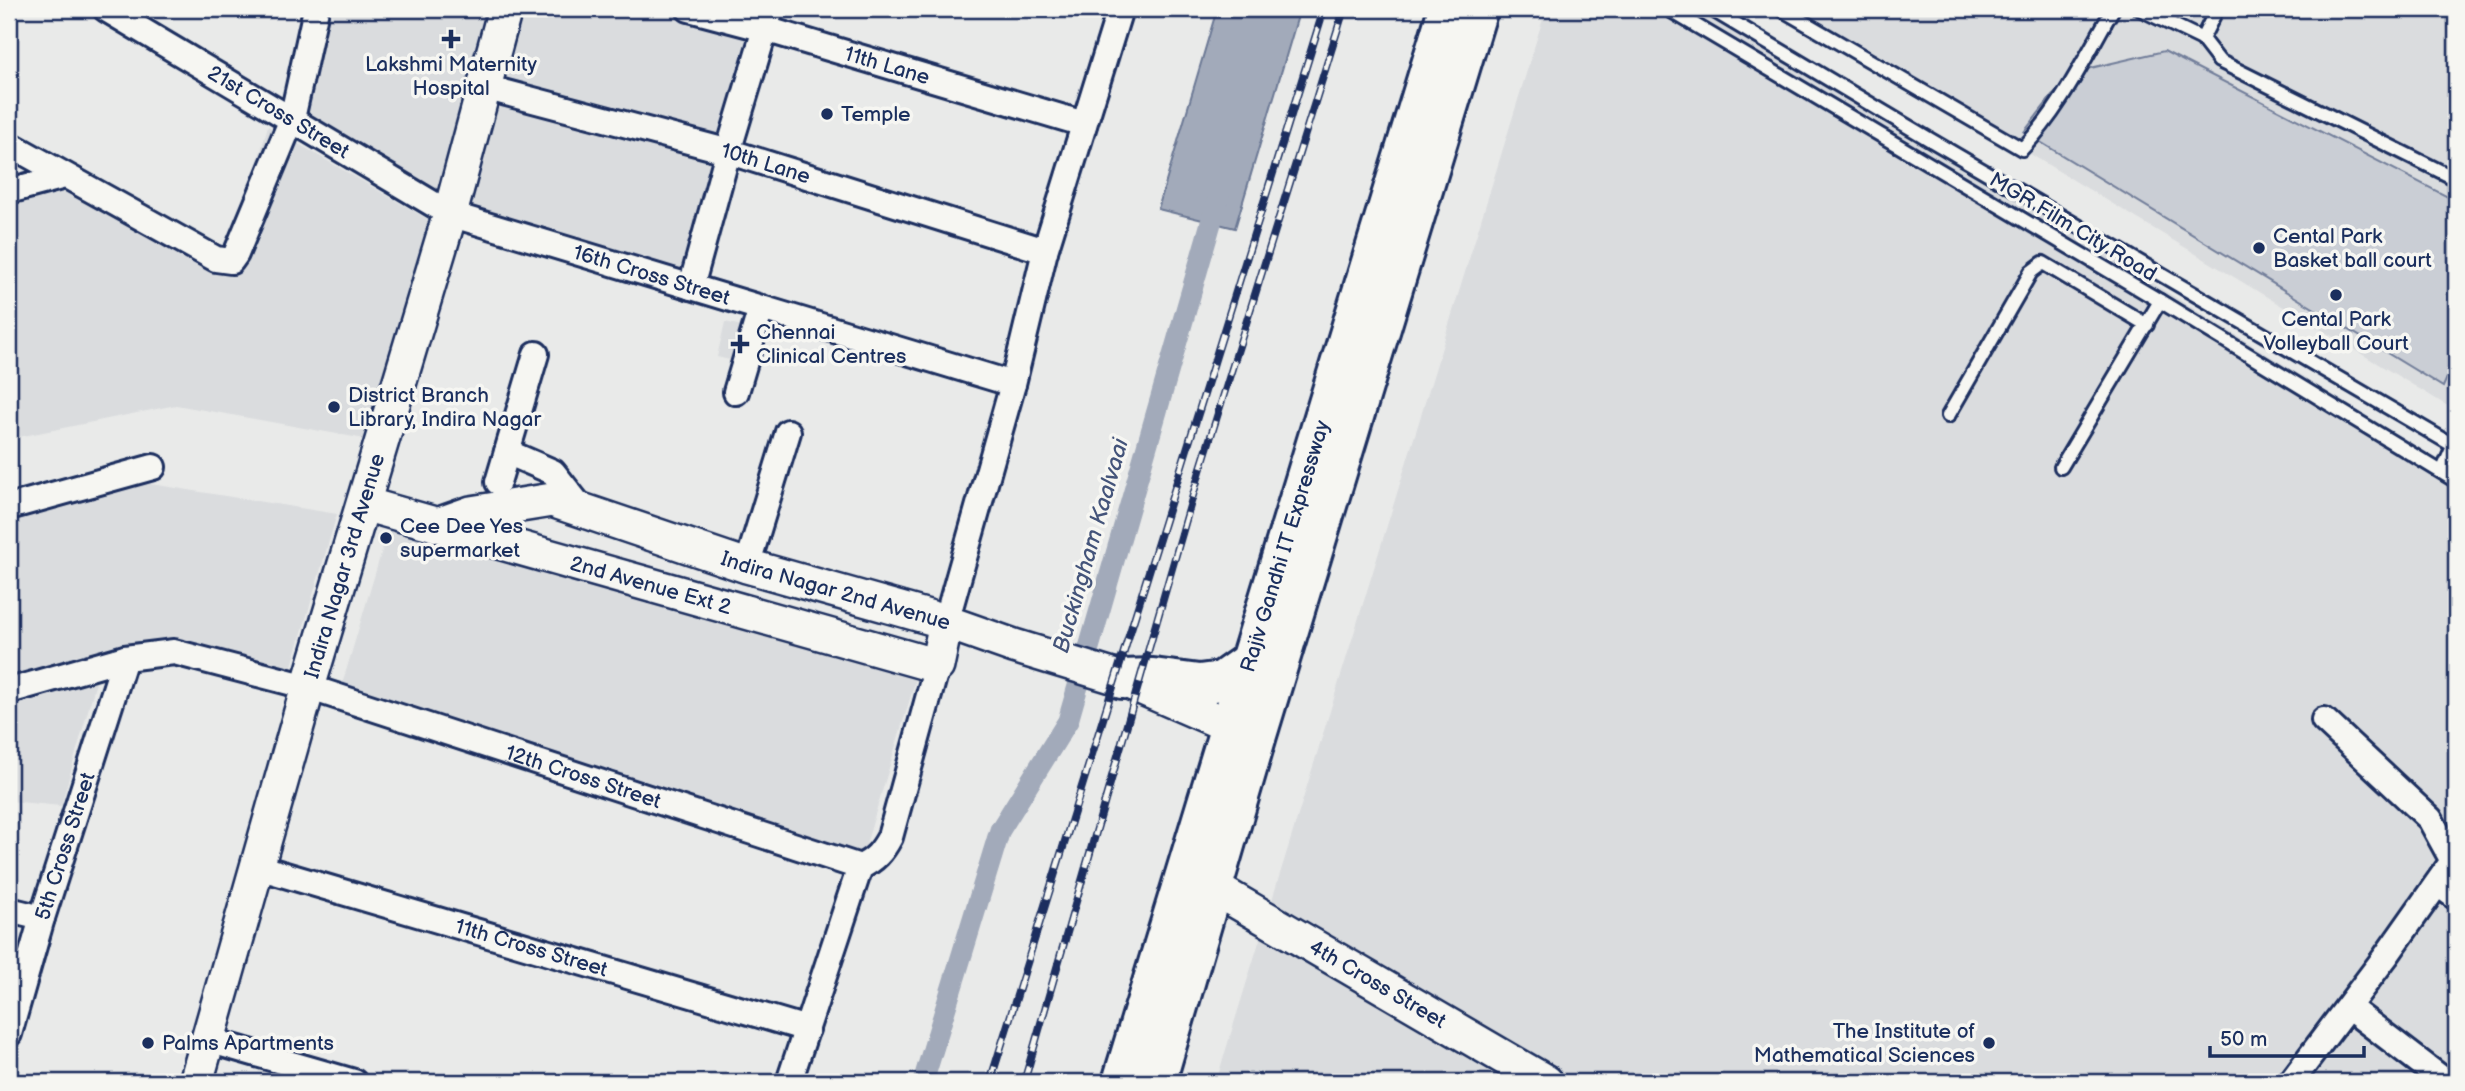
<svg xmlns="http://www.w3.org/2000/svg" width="2465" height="1091" font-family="'Balsamiq Sans',sans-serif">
<rect width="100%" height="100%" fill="#e9eae9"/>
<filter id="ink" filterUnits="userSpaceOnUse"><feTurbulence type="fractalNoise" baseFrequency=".0143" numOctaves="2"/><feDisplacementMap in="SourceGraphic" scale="14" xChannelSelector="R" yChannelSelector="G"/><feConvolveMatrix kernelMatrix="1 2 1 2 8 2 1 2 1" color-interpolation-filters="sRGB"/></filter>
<g filter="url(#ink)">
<g fill="#dadcde">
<path d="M315,9H501L445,206L282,111Z"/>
<path d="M510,9H680L760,30L727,149L488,86Z"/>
<path d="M1546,9H1709L2456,471V1082H1216Z"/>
<path d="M1800,9H2456V411L2022,149Z"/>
<path d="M496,99L713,156L679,275L463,213Z"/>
<path d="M268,126L429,220L365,439L176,405L9,439V195L67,182L227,268Z"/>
<path d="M725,322L764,331L755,366L717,357Z"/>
<path d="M145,483L337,514L284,693L163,650L9,682V520Z"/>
<path d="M391,520L919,669L867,841L863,861L338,698Z"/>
<path d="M102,661L61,806L9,801V690Z"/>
</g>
<path fill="#caced5" stroke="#727e9a" stroke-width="2" d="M2164,51L2456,201V357L2443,387L2024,132L2052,96L2082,70Z"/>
<path fill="#a2aaba" stroke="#6c7995" stroke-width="2" d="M1217,9H1300L1235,228L1158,209Z"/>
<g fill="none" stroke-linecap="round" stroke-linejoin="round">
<path stroke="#a2aaba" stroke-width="21" d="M923,1082L1000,830L1068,721L1219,195"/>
<defs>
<g id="lane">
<path d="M1668,9L2160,301L2456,481"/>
<path d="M1711,9L1929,139L2456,447"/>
<path d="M1781,9L2022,149C2061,109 2085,57 2113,9"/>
<path d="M2140,9L2202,39L2219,61L2456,179"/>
<path d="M2202,39L2217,9"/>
<path d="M1948,416L2031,272L2043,263L2147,325"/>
<path d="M2061,467L2160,301"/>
<path d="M2442,472L2456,440"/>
</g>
<g id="street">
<path id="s1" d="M106,9L450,214L1013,384"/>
<path id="s2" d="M689,9L765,29L1084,124"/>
<path id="s3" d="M484,87L730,152L1045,251"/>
<path d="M9,144L216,259L231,261L236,254L292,119L316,9"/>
<path d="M9,191L65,176"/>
<path d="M691,287L728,152L771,9"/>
<path d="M736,392L761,308"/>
<path d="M507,452L553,472L583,510"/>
<path d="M498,482L536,354"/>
<path d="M9,507L153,467"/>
<path d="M747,566L788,432"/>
<path d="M946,622L1013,384L1045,251L1120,9"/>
<path id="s4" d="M9,691L125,658L174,652L308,687L860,867"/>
<path id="s5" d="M258,867L807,1029"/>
<path d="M2438,884L2456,897"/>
<path d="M9,910L42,918"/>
<path d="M2348,1007L2446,1082"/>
<path id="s6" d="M9,1034L42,918L125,658"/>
<path d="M208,1040L354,1082"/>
<path d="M789,1082L860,867C875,860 882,852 890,837L937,666"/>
<path d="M2291,1082L2386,956L2453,861L2430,819L2324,720"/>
</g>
<g id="secondary">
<path id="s7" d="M364,504L937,666L946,622"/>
<path id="s8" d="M437,525L471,513L552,500L747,566L946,622L1014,646L1122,679L1230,726L1254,734"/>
<path id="s9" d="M1212,887L1546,1082"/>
<path id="s10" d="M196,1082L308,687L450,214L505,9"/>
</g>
<g id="primary">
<path d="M1122,679L1153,678L1199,684L1222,681L1249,662"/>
<path id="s11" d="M1122,1082L1448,9"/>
<path d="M1156,1082L1257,735L1478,9"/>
</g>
</defs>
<use href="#lane" stroke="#1b2f5e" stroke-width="18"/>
<use href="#street" stroke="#1b2f5e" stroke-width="30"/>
<use href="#secondary" stroke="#1b2f5e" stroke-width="38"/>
<use href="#primary" stroke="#1b2f5e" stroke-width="44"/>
<use href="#lane" stroke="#f6f6f2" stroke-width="12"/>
<use href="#street" stroke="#f6f6f2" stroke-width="24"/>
<use href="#secondary" stroke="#f6f6f2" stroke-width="33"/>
<use href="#primary" stroke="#f6f6f2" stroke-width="38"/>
<defs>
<g id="rail">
<path d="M990,1082L1324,9"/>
<path d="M1024,1082L1200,471L1344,9"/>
</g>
</defs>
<use href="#rail" stroke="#1b2f5e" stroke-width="8"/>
<use href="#rail" stroke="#f6f6f2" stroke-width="5" stroke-dasharray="16" stroke-linecap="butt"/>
</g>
</g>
<g fill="#1b2f5e" stroke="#f6f6f2" stroke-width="2.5">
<path d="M447.5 28.5h7v7h7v7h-7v7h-7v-7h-7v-7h7z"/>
<circle cx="827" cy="114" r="7"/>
<circle cx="2259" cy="248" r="7"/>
<circle cx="2336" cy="295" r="7"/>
<path d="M736.5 333.5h7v7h7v7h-7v7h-7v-7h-7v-7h7z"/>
<circle cx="334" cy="407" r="7"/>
<circle cx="386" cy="538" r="7"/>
<circle cx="148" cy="1043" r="7"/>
<circle cx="1989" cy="1043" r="7"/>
</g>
<g text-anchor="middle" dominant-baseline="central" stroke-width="7" stroke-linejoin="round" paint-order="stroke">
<g font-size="21" fill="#1b2f5e" stroke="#f6f6f2" text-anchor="start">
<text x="451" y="64" text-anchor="middle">Lakshmi Maternity<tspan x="451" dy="24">Hospital</tspan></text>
<text x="841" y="114">Temple</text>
<text x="2273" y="236">Cental Park<tspan x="2273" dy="24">Basket ball court</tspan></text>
<text x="2336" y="319" text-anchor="middle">Cental Park<tspan x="2336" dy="24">Volleyball Court</tspan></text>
<text x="756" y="332">Chennai<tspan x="756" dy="24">Clinical Centres</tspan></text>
<text x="348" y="395">District Branch<tspan x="348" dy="24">Library, Indira Nagar</tspan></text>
<text x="400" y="526">Cee Dee Yes<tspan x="400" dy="24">supermarket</tspan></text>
<text x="1975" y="1031" text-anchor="end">The Institute of<tspan x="1975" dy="24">Mathematical Sciences</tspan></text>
<text x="162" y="1043">Palms Apartments</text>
</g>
<g font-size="21" fill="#1b2f5e" stroke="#f6f6f2">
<text stroke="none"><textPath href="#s2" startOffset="206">11th Lane</textPath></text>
<text stroke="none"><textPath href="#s1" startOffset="201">21st Cross Street</textPath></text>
<text stroke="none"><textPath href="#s3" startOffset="292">10th Lane</textPath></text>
<text transform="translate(2073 227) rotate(31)">MGR Film City Road</text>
<text stroke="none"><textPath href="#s1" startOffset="611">16th Cross Street</textPath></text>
<text stroke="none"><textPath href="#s11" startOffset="560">Rajiv Gandhi IT Expressway</textPath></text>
<text stroke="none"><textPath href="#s10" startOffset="537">Indira Nagar 3rd Avenue</textPath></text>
<text stroke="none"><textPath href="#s7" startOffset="298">2nd Avenue Ext 2</textPath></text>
<text stroke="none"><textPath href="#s8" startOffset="416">Indira Nagar 2nd Avenue</textPath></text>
<text stroke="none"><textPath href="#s4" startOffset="598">12th Cross Street</textPath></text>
<text stroke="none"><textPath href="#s6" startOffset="196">5th Cross Street</textPath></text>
<text stroke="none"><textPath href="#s5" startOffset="285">11th Cross Street</textPath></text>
<text stroke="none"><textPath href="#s9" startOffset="192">4th Cross Street</textPath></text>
</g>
<g font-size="23" font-style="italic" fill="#44547a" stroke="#f6f6f2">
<text transform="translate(1091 546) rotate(-74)">Buckingham Kaalvaai</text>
</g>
</g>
<rect width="2465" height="1091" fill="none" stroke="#f6f6f2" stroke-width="35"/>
<rect x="18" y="18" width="2430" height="1056" fill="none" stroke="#1b2f5e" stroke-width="2.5" filter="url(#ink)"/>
<path d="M2210 1046v10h154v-10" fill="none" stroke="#1b2f5e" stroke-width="3.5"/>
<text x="2220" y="1046" font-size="21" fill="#1b2f5e" stroke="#f6f6f2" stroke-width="5" paint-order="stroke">50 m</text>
</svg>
